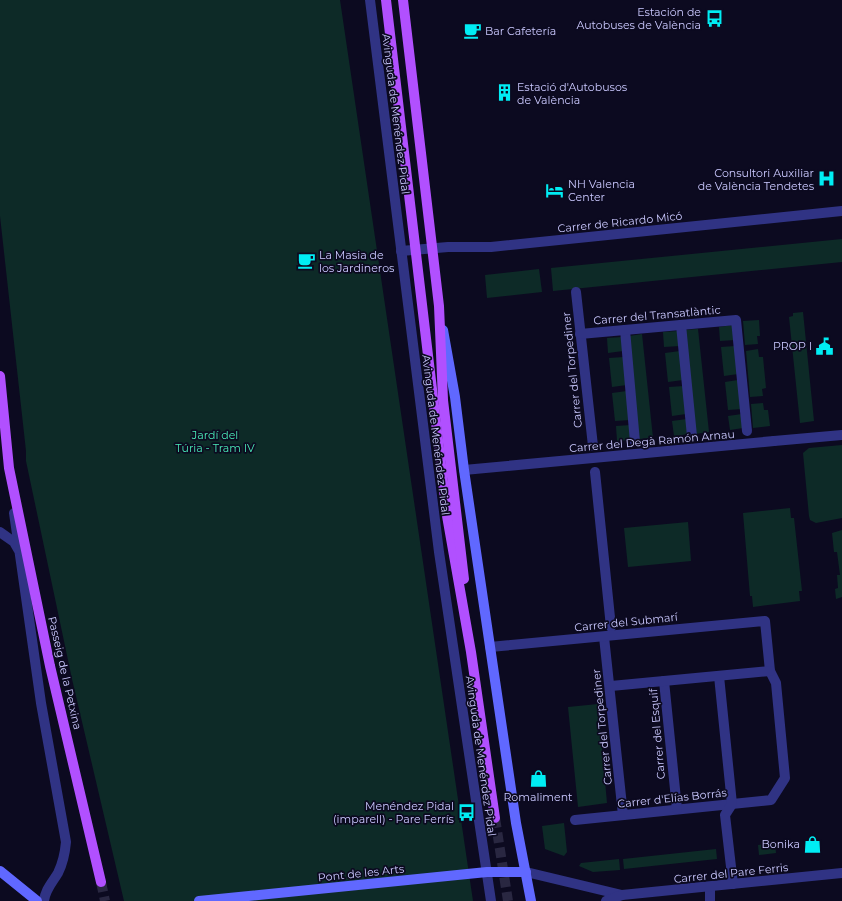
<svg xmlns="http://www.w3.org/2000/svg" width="842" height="901" font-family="Montserrat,sans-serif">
<rect width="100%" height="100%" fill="#0c0a20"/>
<g fill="#0d2a27">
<path d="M0,0H340L473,901H124L72,679L26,461V451L0,216Z"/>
<path d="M842,239V262L553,291L551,268Z"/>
<path d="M539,269L542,292L487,298L485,275Z"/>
<path d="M803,312L814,421L800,423L789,317L793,316V313Z"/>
<path d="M759,320L760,336H757L758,344L745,345L743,321Z"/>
<path d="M733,325L735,340L720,341L719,327Z"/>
<path d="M698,329L709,432L695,434L685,330Z"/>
<path d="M678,331L680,346L664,347L663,332Z"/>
<path d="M642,334L653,438L639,439L629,336Z"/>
<path d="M622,337L623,351L608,353L607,338Z"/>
<path d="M735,346L738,374L724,376L721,347Z"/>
<path d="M758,349L759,357H763L766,388L762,389L763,396L750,397L746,351Z"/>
<path d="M680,351L683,380L668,382L665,353Z"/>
<path d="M624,357L627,385L612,387L609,358Z"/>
<path d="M738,380L742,409L728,410L725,382Z"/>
<path d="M684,386L686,414L672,416L669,387Z"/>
<path d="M627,391L630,420L615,421L612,393Z"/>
<path d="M763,403L764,410H768L770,426L753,428L751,404Z"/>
<path d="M742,414L743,428L730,430L728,416Z"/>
<path d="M687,419L689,434L674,436L672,421Z"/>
<path d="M631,425L632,440L617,441L616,426Z"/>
<path d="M842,445V518L816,523L810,520L809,516L803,453L809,448Z"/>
<path d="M790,508L791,518H794L802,591H799L800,601L753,607L752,596H750L743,513Z"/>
<path d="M688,522L691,561L628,567L624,528Z"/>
<path d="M842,530V597L836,599L835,589L838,588L837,575H840L837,552H834L832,533Z"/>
<path d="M598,704L607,803L578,807L568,707Z"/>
<path d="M564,823L567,852L564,856L545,849L542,826Z"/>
<path d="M775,843L776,853L759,855L758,845Z"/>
<path d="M716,849L717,859L624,869L623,859Z"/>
<path d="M619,859L620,870L593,872L579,866L581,863Z"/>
</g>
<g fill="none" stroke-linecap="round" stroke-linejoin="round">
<g stroke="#292741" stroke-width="10" stroke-dasharray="10 5" stroke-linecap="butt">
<path d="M495,818L508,901"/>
<path d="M101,882L105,901"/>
</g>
<g stroke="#303384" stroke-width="10">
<path d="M576,292L593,446"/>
<path d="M681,325L692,436"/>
<path d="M625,330L635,442"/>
<path d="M580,334L736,320L747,431"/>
<path d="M774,441L842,435"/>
<path d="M595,472L611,627"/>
</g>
<g stroke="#303384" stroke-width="10">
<path d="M370,0L439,552L491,901"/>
<path d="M464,470L774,441"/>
<path d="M14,513L41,703L66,842C65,853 63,863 58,873C52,883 45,890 44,901"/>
<path d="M0,532L14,542L18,549"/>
<path d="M604,637L623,815"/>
<path d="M490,647L765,621L770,671L776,683L785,778L771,800L575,820"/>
<path d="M719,676L732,804L725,815L733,884"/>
<path d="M664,681L677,809"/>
<path d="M611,686L770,671"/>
<path d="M710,901V887"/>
</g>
<g stroke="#303384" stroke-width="10">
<path d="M401,251L448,247H491L842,211"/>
<path d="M526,872L622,895"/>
<path d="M606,901L622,895L842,873"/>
</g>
<g stroke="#6068ff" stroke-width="10">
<path d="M443,330L455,397L464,470L516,823L531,901"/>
<path d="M0,871L37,901"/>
<path d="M199,901L487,872H526"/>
</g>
<g stroke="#b150ff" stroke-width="10">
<path d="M386,0L447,516L471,652L495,818"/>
<path d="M403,0L439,306L443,400L464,579"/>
<path d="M0,376L9,468L50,666L101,882"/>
</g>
</g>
<defs>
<symbol id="bus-bare" viewBox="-9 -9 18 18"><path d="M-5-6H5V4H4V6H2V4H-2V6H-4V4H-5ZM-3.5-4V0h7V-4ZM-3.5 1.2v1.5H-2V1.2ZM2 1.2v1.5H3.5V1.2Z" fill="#00edf4" stroke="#0c0a20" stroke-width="2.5" paint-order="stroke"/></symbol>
<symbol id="cafe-bare" viewBox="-9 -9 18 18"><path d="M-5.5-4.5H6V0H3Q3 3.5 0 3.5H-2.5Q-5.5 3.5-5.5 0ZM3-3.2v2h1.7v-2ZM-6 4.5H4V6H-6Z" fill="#00edf4" stroke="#0c0a20" stroke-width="2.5" paint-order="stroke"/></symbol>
<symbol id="building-bare" viewBox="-9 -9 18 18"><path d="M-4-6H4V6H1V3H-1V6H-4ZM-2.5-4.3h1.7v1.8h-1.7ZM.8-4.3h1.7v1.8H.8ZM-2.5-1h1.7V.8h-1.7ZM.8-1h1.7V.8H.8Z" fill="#00edf4" stroke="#0c0a20" stroke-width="2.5" paint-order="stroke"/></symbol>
<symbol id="hospital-bare" viewBox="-9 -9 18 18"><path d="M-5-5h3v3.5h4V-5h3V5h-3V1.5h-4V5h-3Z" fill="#00edf4" stroke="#0c0a20" stroke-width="2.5" paint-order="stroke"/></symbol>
<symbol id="hotel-bare" viewBox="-9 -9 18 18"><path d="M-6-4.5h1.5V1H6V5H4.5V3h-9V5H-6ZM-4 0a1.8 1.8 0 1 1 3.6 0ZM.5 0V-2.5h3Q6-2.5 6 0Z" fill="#00edf4" stroke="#0c0a20" stroke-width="2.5" paint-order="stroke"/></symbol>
<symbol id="civic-bare" viewBox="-9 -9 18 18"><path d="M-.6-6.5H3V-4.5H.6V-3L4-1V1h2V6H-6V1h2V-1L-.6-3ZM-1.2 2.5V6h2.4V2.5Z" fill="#00edf4" stroke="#0c0a20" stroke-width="2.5" paint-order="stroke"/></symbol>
<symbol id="shop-bare" viewBox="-9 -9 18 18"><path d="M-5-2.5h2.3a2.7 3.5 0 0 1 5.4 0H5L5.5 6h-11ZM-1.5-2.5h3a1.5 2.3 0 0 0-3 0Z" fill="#00edf4" stroke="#0c0a20" stroke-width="2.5" paint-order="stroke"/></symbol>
</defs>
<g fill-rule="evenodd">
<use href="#bus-bare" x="702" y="6" width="25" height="25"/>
<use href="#cafe-bare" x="460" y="18" width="25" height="25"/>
<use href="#building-bare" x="492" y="80" width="25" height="25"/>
<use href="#hospital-bare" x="814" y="166" width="25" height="25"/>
<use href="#hotel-bare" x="542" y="178" width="25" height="25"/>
<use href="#cafe-bare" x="294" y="248" width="25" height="25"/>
<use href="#civic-bare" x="812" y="334" width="25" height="25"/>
<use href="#shop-bare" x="526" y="766" width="25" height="25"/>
<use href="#bus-bare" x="454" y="800" width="25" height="25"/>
<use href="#shop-bare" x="800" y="832" width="25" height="25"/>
</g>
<g text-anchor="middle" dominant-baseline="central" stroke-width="3.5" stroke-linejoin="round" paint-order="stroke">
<g font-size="11" fill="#cbc9ff" stroke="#0c0a20" text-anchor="end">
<text x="701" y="12">Estación de<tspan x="701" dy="13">Autobuses de València</tspan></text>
<text x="485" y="31" text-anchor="start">Bar Cafetería</text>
<text x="517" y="87" text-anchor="start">Estació d'Autobusos<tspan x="517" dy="13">de València</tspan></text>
<text x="814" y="173">Consultori Auxiliar<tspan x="814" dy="13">de València Tendetes</tspan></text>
<text x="568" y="184" text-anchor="start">NH Valencia<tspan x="568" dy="13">Center</tspan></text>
<text x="319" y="255" text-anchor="start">La Masia de<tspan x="319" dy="13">los Jardineros</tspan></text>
<text x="812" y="346">PROP I</text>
<text x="538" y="797" text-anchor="middle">Romaliment</text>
<text x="454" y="806">Menéndez Pidal<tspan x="454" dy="13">(imparell) - Pare Ferrís</tspan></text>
<text x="800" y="844">Bonika</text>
</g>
<g font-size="11" fill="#cbc9ff" stroke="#0c0a20">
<text transform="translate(396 114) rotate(83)">Avinguda de Menéndez Pidal</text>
<text transform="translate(620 222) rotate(-6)">Carrer de Ricardo Micó</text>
<text transform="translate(657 315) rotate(-5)">Carrer del Transatlàntic</text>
<text transform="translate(572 370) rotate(-96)">Carrer del Torpediner</text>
<text transform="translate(436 435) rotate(83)">Avinguda de Menéndez Pidal</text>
<text transform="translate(652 441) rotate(-5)">Carrer del Degà Ramón Arnau</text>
<text transform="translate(626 622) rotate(-6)">Carrer del Submarí</text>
<text transform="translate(65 673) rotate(77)">Passeig de la Petxina</text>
<text transform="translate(602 727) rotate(-96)">Carrer del Torpediner</text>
<text transform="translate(657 734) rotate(-95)">Carrer del Esquif</text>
<text transform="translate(481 756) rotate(82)">Avinguda de Menéndez Pidal</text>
<text transform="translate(672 798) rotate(-6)">Carrer d'Elías Borrás</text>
<text transform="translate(361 873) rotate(-6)">Pont de les Arts</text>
<text transform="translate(731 873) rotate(-6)">Carrer del Pare Ferris</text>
</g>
<g font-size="11" fill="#4aeab7" stroke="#0c0a20">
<text x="215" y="435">Jardí del<tspan x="215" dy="13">Túria - Tram IV</tspan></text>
</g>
</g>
</svg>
